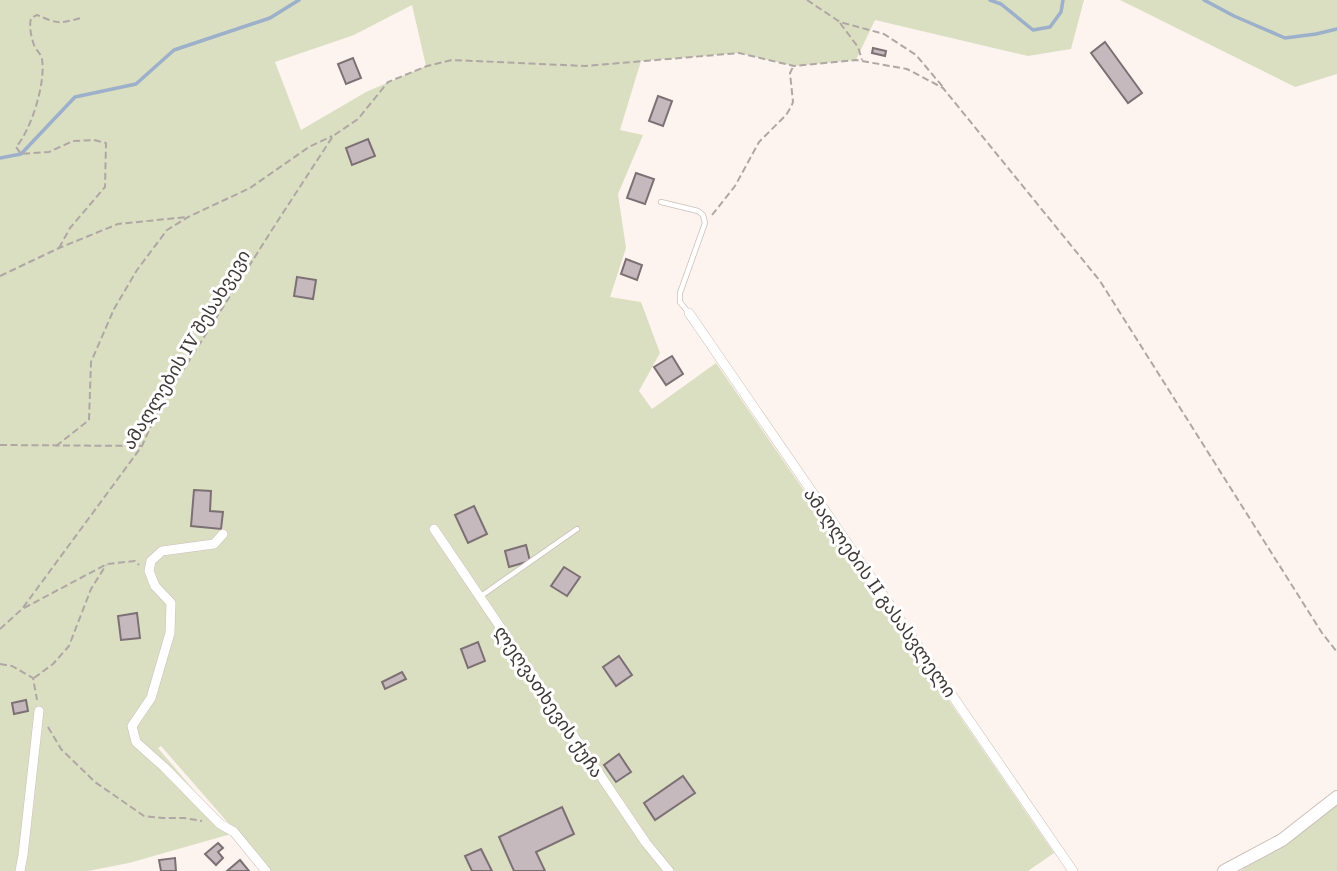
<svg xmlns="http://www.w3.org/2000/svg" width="1337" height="871" font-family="Literata,'Noto Sans Georgian',serif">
<rect width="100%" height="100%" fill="#fef4ef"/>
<g fill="#dadfc2" fill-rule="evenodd">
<path d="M0,0H1084L1071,49L1028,56L875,20L856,60L794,66L739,53L641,61L620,130L643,135L618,194L626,248L610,297L641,302L660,353L639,391L652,409L716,363L1054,853L1028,871H270L161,746L158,748L231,834L129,863L88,871H0ZM412,5L426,66L366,92L301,130L275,62L354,35Z"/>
<path d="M1120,0H1337V74L1295,87Z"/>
<path d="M1337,805V871H1240L1319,819Z"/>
</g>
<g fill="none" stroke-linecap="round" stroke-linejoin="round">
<g stroke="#9cafcb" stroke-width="3.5">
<path d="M990,0L1001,4L1033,30L1050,27L1061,12L1063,0"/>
<path d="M1204,0L1234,16L1285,38L1316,34L1337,29"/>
<path d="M0,158L21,154L75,97L136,84L174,50L270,18L299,0"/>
</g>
</g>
<g fill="#c6b9be" stroke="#7c7074" stroke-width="2">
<path d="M1105,42L1142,93L1128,103L1091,53Z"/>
<path d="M873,48L886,51L885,56L872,53Z"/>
<path d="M353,58L361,78L346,84L338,64Z"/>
<path d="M658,96L672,101L663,126L649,121Z"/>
<path d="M368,139L375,156L352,165L346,148Z"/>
<path d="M636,173L654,179L645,204L627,198Z"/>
<path d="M626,259L642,265L637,280L621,274Z"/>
<path d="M297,277L316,280L313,299L294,296Z"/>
<path d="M672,356L683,374L666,385L654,367Z"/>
<path d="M194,490L211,491L210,511L223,512L221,529L191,526Z"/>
<path d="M474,506L487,534L468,543L455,515Z"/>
<path d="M526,545L530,561L509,567L505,551Z"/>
<path d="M564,567L580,577L567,596L551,586Z"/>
<path d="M137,613L140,638L121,640L118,616Z"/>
<path d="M478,642L485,661L468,668L461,649Z"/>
<path d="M619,656L632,675L616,686L603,667Z"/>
<path d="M402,672L406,679L385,689L382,682Z"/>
<path d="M26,700L28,711L14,714L12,703Z"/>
<path d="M619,754L631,772L616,782L604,765Z"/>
<path d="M683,776L695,793L655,820L644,803Z"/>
<path d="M562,807L574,834L536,852L545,871H514L499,837Z"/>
<path d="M218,843L223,848L218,852L223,858L216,865L205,854Z"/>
<path d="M481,849L492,871H472L465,856Z"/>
<path d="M175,858L176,871H161L159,860Z"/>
<path d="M240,860L249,871H227Z"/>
</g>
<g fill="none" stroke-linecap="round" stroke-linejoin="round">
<defs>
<g id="lane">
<path d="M661,202L698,211L703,215L705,223L680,293V302L688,312"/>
<path d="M481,596L577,529"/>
</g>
<g id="street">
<path d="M689,313L1073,871"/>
<path d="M434,529L646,843L669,871"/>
<path d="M223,534L214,544L162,551L151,561L149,571L155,586L171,603L170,633L151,698L132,726L136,742L164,767L220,824L234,832L266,871"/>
<path d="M20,871L23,855L39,711"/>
</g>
<path id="secondary" d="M1224,871L1282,840L1337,797"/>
</defs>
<use href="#lane" stroke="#cbbeb8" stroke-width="6"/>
<use href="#street" stroke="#cbbeb8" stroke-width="10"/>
<use href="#secondary" stroke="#cbbeb8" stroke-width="14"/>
<g stroke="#b0a7a4" stroke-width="2" stroke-dasharray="7 3.5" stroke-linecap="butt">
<path d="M807,0L840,22L884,34L916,55L943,87"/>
<path d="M840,23L858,47L862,60"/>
<path d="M712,215L735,186L759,142L786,115L791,107L793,102L790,73L793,67"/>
<path d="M59,248L70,228L105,187L106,143L94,140L73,141L49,152L21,154L16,147C31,130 46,83 42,59C41,54 36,50 34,45C31,36 29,27 31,18L37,15C59,24 57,24 81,18"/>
<path d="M0,276L59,248L118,224L187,217"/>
<path d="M0,445L142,446"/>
<path d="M56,446L89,420L91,362L114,309L137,270L167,230L188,217L250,188L309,147L332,136"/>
<path d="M24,608L107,564L135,561L139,565"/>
<path d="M0,629L22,609L142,446L159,408L277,222L333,136L358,119L388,82L427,66L452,60L585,66L739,53L794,66L856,60L907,69L943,88L1100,281L1322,633L1337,652"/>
<path d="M0,664L12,666L33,678L37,700"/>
<path d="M34,678L53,664L69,646L91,589L106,565"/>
<path d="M48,727L61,749L95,782L144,816L163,818H184L202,821"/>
</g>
<use href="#lane" stroke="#fff" stroke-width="4.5"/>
<use href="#street" stroke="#fff" stroke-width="9"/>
<use href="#secondary" stroke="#fff" stroke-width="12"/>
</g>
<g text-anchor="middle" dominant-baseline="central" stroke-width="6" stroke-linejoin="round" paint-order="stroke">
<g font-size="18" fill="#3e3836" stroke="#fff">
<text transform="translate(185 349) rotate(-59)">ამაღლების IV შესახვევი</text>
<text transform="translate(881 592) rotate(55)">ამაღლების II გასასვლელი</text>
<text transform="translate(550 701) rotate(56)">ლეღვათხევის ქუჩა</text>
</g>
</g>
</svg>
